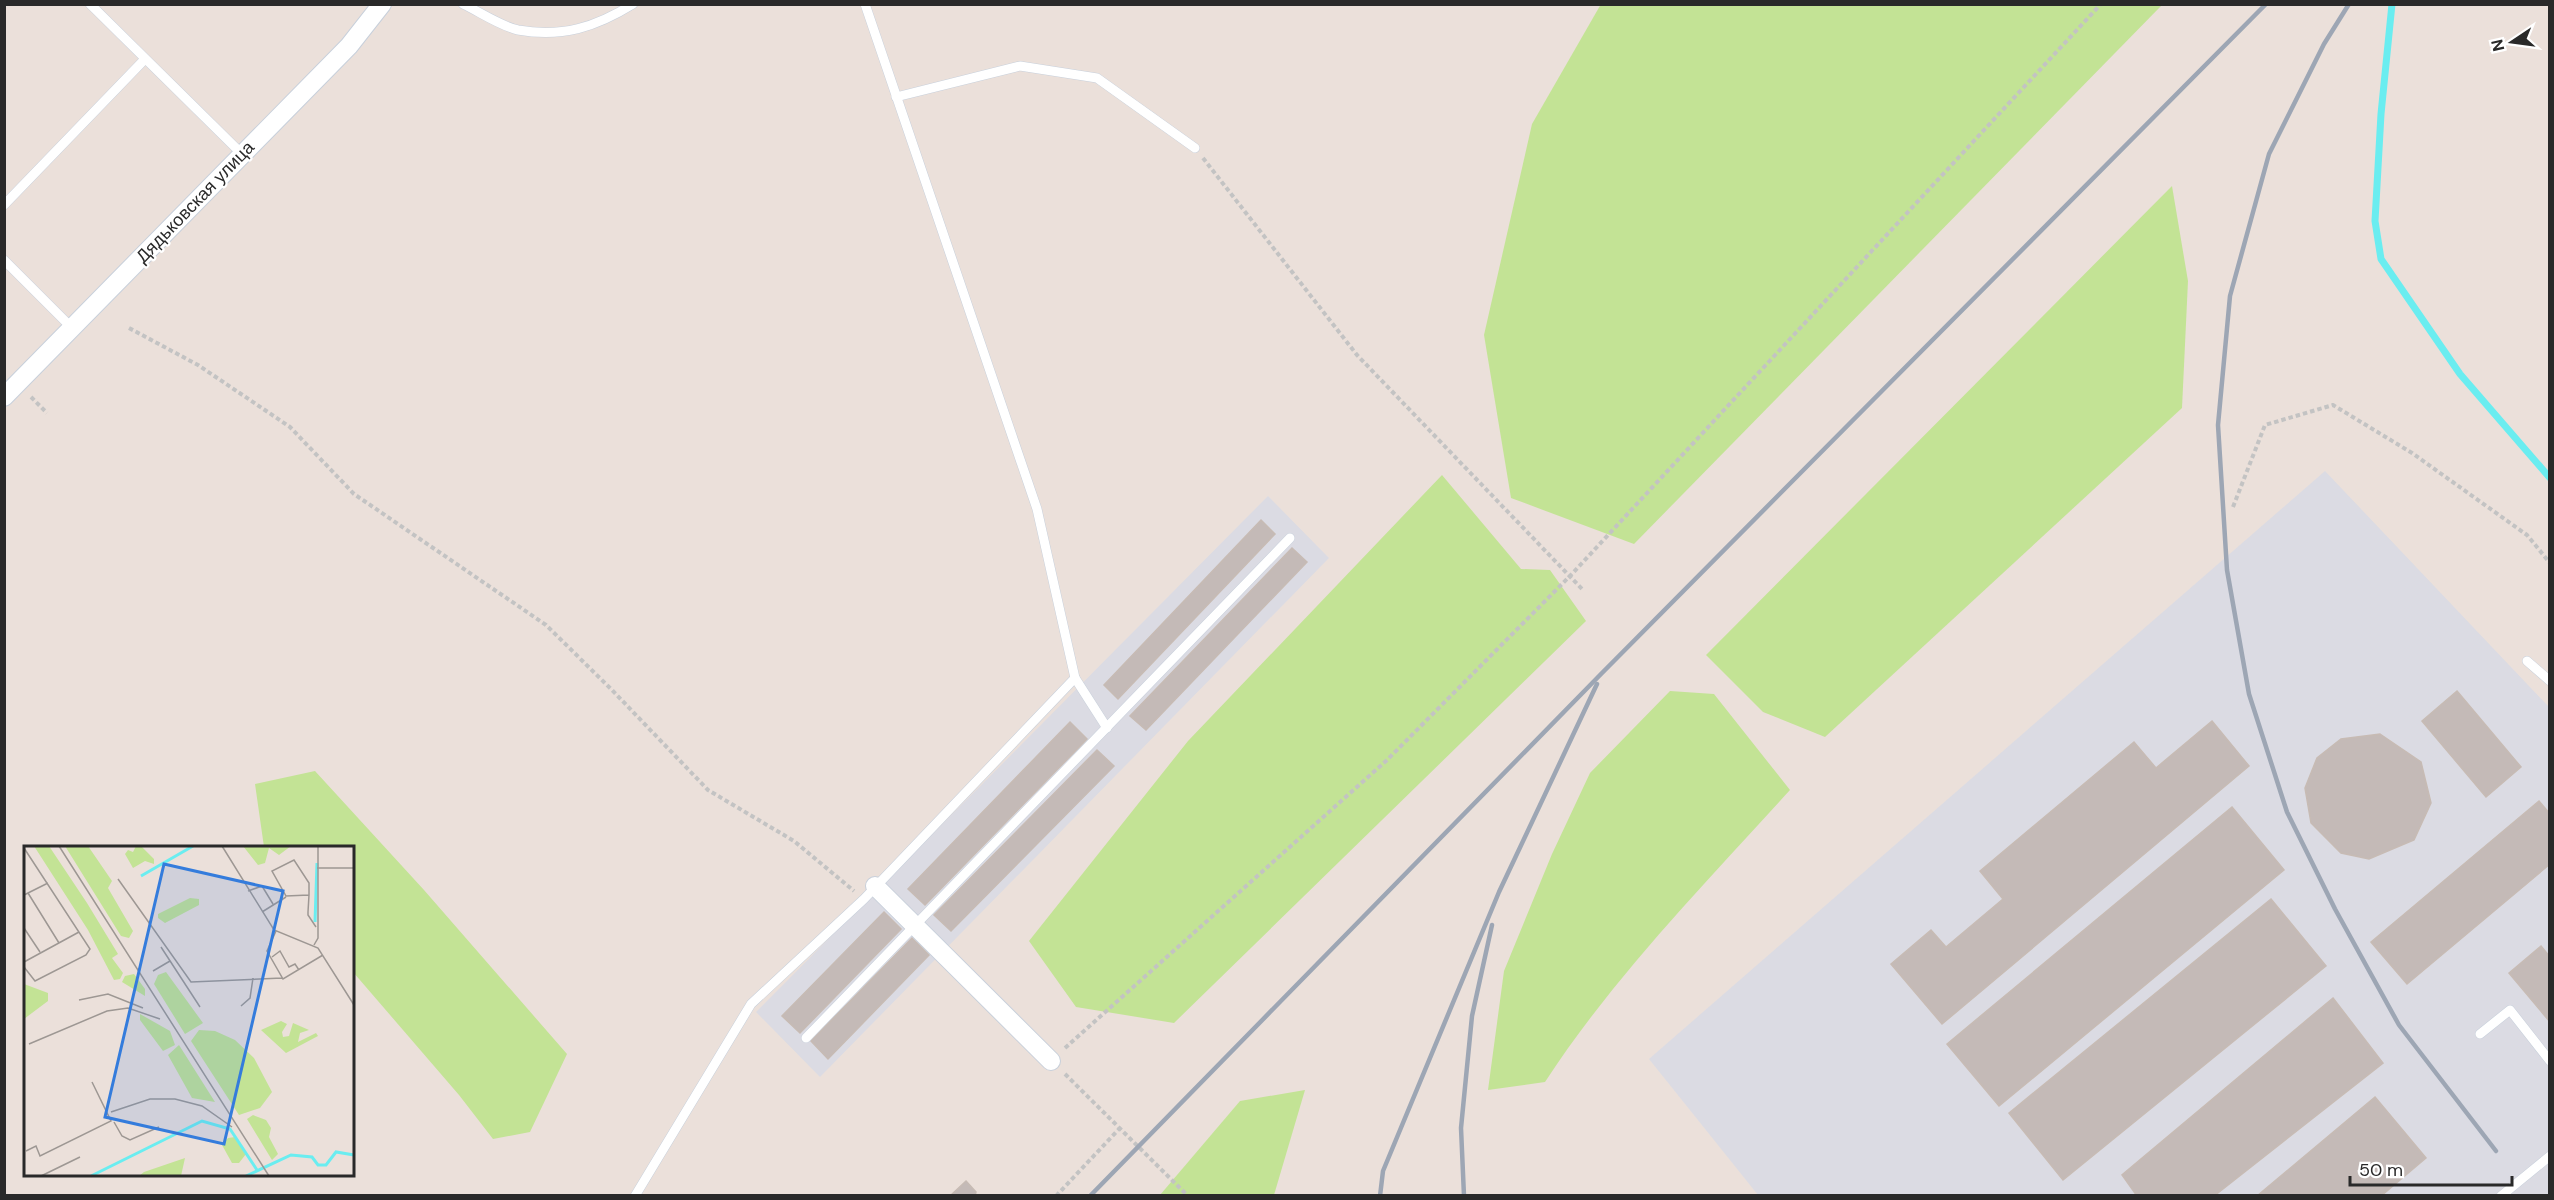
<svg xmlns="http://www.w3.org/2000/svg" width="2554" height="1200" font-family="'DM Sans',sans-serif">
<rect width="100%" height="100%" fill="#ebe0da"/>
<g fill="#dbdbe3">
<path d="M2325,471L2549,707V1195H1758L1649,1059Z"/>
<path d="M1268,496L1329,558L820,1077L756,1012Z"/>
</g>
<g fill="#c3e395">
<path d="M1601,4H2162V5L1634,544L1511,498L1484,335L1532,124Z"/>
<path d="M2172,186L2188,281L2182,408L1825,737L1763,712L1706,655Z"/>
<path d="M1442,475L1521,569L1550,570L1586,621L1174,1023L1076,1007L1029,941L1188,741Z"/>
<path d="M1670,691L1714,694L1790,790C1705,884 1614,976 1545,1082L1488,1090L1504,971L1552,854L1590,773Z"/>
<path d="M315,771L424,890L567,1054L530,1132L493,1139L459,1095L353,972L352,848L264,847L255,784Z"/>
<path d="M1305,1090L1274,1195H1160L1240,1101Z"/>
</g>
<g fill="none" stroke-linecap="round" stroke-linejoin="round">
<path stroke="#6aedf0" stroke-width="7" d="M2392,4L2381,114L2375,221L2381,259L2460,374L2550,478"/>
</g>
<g fill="#c4bab7" stroke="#c7bbb4" stroke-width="1.5">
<path d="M1261,520L1275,534L1118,699L1104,685Z"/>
<path d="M1292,548L1307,562L1146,730L1130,716Z"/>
<path d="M2457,691L2521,767L2486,797L2422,721Z"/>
<path d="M2212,721L2249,766L1942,1024L1891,964L1931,930L1946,947L2003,899L1980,871L2134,742L2156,768Z"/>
<path d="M1070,722L1087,739L925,905L908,889Z"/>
<path d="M2380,734L2421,762L2431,803L2414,840L2369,859L2341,853L2311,823L2305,788L2317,758L2341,739Z"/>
<path d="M1097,750L1114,766L951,931L934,915Z"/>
<path d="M2539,801L2550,814V864L2407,984L2371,942Z"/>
<path d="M2232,807L2284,870L1999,1106L1947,1044Z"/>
<path d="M2271,899L2326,966L2063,1180L2009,1113Z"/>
<path d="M884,912L901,929L800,1033L782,1016Z"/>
<path d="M912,938L929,955L828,1059L811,1041Z"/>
<path d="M2541,946L2550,957V1022L2509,973Z"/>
<path d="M2333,998L2383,1063L2214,1196H2137L2122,1175Z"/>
<path d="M2375,1097L2426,1158L2381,1196H2257Z"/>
<path d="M966,1181L976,1192L975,1196H950Z"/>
</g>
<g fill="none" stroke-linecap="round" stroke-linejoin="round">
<defs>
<g id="service">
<path d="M90,4L242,154"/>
<path d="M463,4C480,12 500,26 518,30C562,38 596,27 633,4"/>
<path d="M896,97L1020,66L1097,78L1195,148"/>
<path d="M4,205L145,59"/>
<path d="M4,260L72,328"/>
<path d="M2527,661L2550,681"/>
<path d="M1075,678L1107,728"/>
<path d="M2480,1034L2510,1010L2550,1061"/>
<path d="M806,1038L1290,538"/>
<path d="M635,1196L751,1004L864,899L1075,678L1037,509L865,4"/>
<path d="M2501,1196L2550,1156"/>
</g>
<g id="minor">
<path d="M4,397L349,46L382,4"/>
<path d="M875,886L1051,1061"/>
</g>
</defs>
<use href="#service" stroke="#c8d0db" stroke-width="10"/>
<use href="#minor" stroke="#c8d0db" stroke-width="20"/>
<g stroke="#c3c3c3" stroke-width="4" stroke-dasharray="4.5 3" stroke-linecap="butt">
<path d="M1203,158L1357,355L1583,590"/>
<path d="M129,328L198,365L290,427L354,494L546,625L611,689L708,790L794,841L854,891"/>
<path d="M31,397L47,413"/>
<path d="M2233,507L2265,425L2333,405L2412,453L2527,535L2550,563"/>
<path d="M1065,1048L1386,761L1570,576L2101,4"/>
<path d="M1065,1074L1188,1196"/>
<path d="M1056,1196L1120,1128"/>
</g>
<use href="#service" stroke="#fff" stroke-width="9"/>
<use href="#minor" stroke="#fff" stroke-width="18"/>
<g stroke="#9da6b4" stroke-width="4.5">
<path d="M2349,4L2324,44L2269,154L2230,296L2218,425L2227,570L2249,694L2287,812L2335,909L2399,1025L2496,1151"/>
<path d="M1090,1196L1602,673L2266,4"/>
<path d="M1380,1196L1383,1171L1499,892L1597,684"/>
<path d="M1464,1196L1461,1128L1472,1016L1492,925"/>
</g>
</g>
<g text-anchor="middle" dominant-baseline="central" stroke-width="4.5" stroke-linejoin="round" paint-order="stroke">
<g font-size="18" fill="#292929" stroke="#fff">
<text transform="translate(195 202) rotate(-46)">Дядьковская улица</text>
</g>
</g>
<g transform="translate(24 846)">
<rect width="330" height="330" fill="#ebe0da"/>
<path d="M10,0H25L63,57L94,108L88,112L99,127L96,133L90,134L64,84ZM41,0H64L88,35L84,42L109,85L105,92L97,90ZM112,0H117L130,13V18L121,15L109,22L101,8L104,4L109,6ZM219,0H267L255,9L245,2L241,17L234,19ZM166,52L175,53V59L141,77L134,72V68ZM142,126L179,177L161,188L130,138L134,129ZM110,128L121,143V150L98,136L101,130ZM0,138L24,147V155L0,173ZM116,168L146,185L151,199L139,205L116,174ZM257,175L263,178L258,186L259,191L265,190L269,177L285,184L276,187L274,196L292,187L294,190L262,207L237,184ZM175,184L191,185L211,194L230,212L248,246L236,262L215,269L167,195ZM155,199L191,256L168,252L144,209ZM229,269L242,274L247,282L245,291L254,308L248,314L223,273ZM211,291L222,308L215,317H208L198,299L204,292ZM161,312L157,330H115L120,326Z" fill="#c3e395"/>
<path fill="none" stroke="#6aedf0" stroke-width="3" d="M117,30L169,0M291,76L293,17M67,330L178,275L206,283L233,324M222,330L267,309L288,311L294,319H302L312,306L330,309"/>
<path fill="none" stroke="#9d9793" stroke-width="1.5" d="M35,0L245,330M198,0L250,84L294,102L330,159M0,2L66,103L62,109L11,135L0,121M293,22H330M94,33L167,136L258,132M224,45L238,40L249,58M4,47L35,97M0,49L24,37M285,49L262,50L248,25L270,14L285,37V49L284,66V69L292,81M238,66L262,51M0,82L16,106M252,85L243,105L259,133L299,109M290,99L294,92V0M137,101L176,161M248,111L256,105L265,121L271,118L275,124M0,116L55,86M129,125L146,115M55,154L84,148L119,162M217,160L226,152L229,132M5,198L83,165L104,162L136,173M87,266L126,253H151L178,260L208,281M90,276L98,290L106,294L135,281M2,305L12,300L16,310L87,275L68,236M17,330L56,311"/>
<path fill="#347cdc" fill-opacity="0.15" stroke="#347cdc" stroke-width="3" d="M140,18L259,45L200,298L81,271Z"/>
<rect width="330" height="330" fill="none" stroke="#292929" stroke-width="3"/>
</g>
<rect width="2554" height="1200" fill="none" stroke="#292929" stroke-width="12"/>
<g transform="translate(2512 42) rotate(257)" stroke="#ffffff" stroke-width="4.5" paint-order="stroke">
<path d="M0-4.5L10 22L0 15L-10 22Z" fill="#292929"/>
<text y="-9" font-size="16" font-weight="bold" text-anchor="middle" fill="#292929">N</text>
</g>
<path d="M2350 1176v9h162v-9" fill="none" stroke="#292929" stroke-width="3"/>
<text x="2359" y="1176" font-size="18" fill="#292929" stroke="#ffffff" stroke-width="4.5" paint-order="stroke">50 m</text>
</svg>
